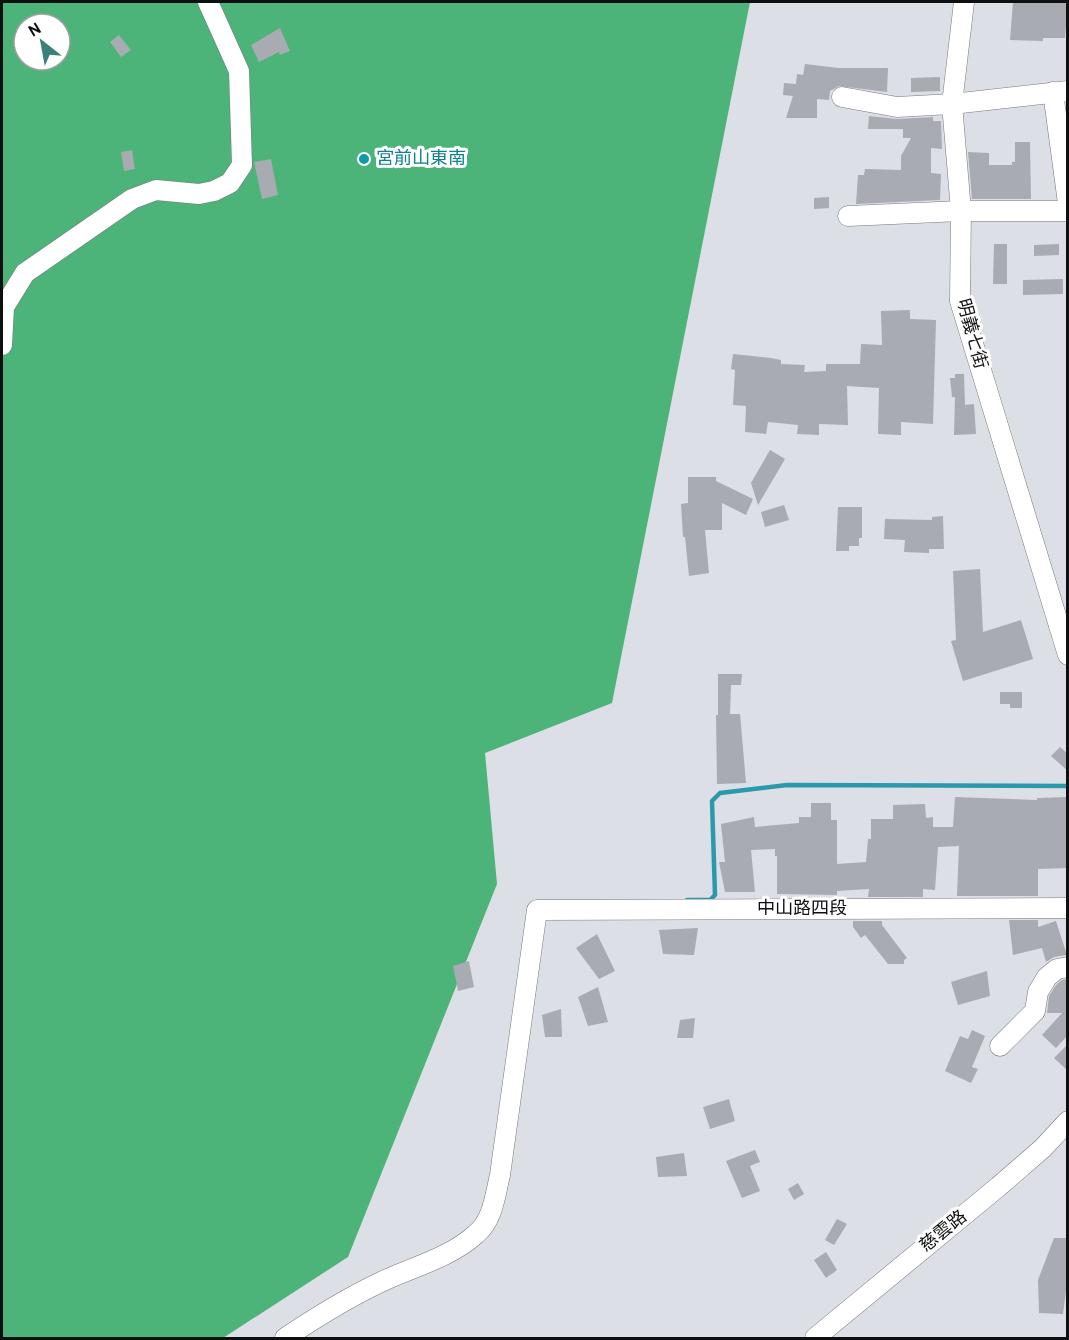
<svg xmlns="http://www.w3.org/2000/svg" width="1069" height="1340" font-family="Overpass,'Noto Sans TC',sans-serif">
<rect width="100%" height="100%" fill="#dcdfe5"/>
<path fill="#4cb379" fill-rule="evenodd" d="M2,2H750L612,703L485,753L497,884L348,1257L223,1338H2ZM24,24H60V60H24Z"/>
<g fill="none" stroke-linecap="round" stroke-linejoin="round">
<path stroke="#2999ab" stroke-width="4.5" d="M687,900H710L715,895L712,801L720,793L787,785L1068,786"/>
</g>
<g fill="#a8abb1">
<path d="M1013,2H1068L1065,38H1043V41L1010,40Z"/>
<path d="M280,28L290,51L280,55L279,52L259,62L251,45Z"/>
<path d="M119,35L131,50L121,57L110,42Z"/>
<path d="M805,64L838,68H888L887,92L839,86L830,91L829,100L817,99V118H786L793,96L783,95L784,83L796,84L797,74L803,75Z"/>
<path d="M940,77V91L911,92V78Z"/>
<path d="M869,116L897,119L933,117V121H941L942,149L931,148V173L941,174L940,200L856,204L858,175H864L865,169L901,170V156L911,138H903V129H868Z"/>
<path d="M1015,142H1030L1031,199H972L968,152L989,153V165H1012V162H1015Z"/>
<path d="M132,150L135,169L124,171L121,152Z"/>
<path d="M271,159L278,195L262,199L254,162Z"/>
<path d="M829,197V208L814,209V198Z"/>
<path d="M994,244H1007V284H993Z"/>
<path d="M1059,244V255L1034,256V245Z"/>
<path d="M1063,279V294L1023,295V280Z"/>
<path d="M910,310V319L936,320L933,424L901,422V435L878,434L879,388L847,386L848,425L819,424V435L797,434L798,425L768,422L766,434L745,432L746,406L733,405L735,370L731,369L733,354L771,358L781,360V364L805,365L804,372L826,371V364H860L861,344L882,345L881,311Z"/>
<path d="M955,374H964L965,405L974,404L976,434L954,435L955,397H952L950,378H955Z"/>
<path d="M770,450L785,459L758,505L751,483Z"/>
<path d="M688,477H716V481L753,499L746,515L722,503V530H705L709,573L689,576L685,537H683L681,504L688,503Z"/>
<path d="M784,505L789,520L765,527L761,512Z"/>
<path d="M838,507H862V538H859V546H849V551H836Z"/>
<path d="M943,516L944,549H929V553L904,552L905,540L884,539L885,519L932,520V517Z"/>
<path d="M980,569L983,632L1021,620L1033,659L963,681L951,641L956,640L953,571Z"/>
<path d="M718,674H742L741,685H731L730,714H740L746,783L717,784L716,715H718Z"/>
<path d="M1000,692H1022V708H1010V704H1000Z"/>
<path d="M1060,747L1068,754V771L1051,756Z"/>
<path d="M955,797L1037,800V798L1068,797V868L1038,869V896H957L959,846L938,847L935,890L923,889V897H868L869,889L837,891V895L777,894V856H775V849L751,850L755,892H725L719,862H725L721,824L754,817L755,827L799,823V817H811V803H831V820H837V864L866,862L868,839H871V819H893V805L925,804L926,818L933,817V827H953Z"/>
<path d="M1009,920H1038V927L1056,921L1067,955L1054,957L1046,962L1042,948L1013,955Z"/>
<path d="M853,921H882V925L907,958L904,960V964H888L865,935L861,938L853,927Z"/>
<path d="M698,928L694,955L663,954L659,930Z"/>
<path d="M597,934L615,971L599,979L576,948Z"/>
<path d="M469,961L474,987L458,991L453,966Z"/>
<path d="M987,971L990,996L958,1005L951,982Z"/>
<path d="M1068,979V1035L1056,1048L1042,1035L1062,1013H1047L1049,996L1056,985L1062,980Z"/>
<path d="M598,987L608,1022L588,1026L578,997Z"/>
<path d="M561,1009L562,1037H545L542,1015Z"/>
<path d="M695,1018L693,1038H677L680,1020Z"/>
<path d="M972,1030L985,1036L972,1067L978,1069L971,1083L945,1071L960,1036L968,1039Z"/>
<path d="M1068,1044V1071L1054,1058Z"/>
<path d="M729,1099L735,1121L710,1129L703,1107Z"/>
<path d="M755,1150L760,1162L750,1166L760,1191L742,1198L726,1161Z"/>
<path d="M684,1153L687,1176L658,1177L656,1157Z"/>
<path d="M798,1183L804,1194L794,1200L788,1189Z"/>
<path d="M837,1219L847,1224L834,1245L825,1240Z"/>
<path d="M1054,1238H1068V1276L1063,1314L1039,1313L1038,1280Z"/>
<path d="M826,1252L837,1270L826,1278L814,1260Z"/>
</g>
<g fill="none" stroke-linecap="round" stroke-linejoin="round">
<defs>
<g id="minor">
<path d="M964,2L952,104L961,211L960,301L1068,655"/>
<path d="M1053,92L1068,203"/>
<path d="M842,97L897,107L952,104L1068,91"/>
<path d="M848,216L961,211H1068"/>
<path d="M2,345L4,307L25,273L132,199L156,190L199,194L214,191L230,183L242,165L239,71L208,2"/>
<path d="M1000,1046L1035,1011L1038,992L1047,977L1057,969L1068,967"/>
<path d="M285,1338C315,1318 347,1298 381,1282C412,1267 450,1258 476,1234C493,1220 495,1196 500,1175L537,910L1068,908"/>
<path d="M815,1338L998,1187L1043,1148L1068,1121"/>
</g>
</defs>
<use href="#minor" stroke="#76787e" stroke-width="21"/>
<use href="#minor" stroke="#fff" stroke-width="20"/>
</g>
<circle fill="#0f9aa8" stroke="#fff" stroke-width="2" cx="364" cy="159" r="6"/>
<g text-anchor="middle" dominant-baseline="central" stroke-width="6" stroke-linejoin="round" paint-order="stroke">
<g font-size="18" fill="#0d838f" stroke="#fff" text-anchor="start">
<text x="376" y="159">宮前山東南</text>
</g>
<g font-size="18" fill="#0e0f11" stroke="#fff">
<text transform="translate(971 334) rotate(75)">明義七街</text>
<text x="802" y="909">中山路四段</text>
<text transform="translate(944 1232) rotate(-39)">慈雲路</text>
</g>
</g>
<rect width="1069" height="1340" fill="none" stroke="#0e0f11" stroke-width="6"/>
<g transform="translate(42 42) rotate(329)"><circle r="28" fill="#ffffff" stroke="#9f9fa0" stroke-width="1.5"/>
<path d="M0-4.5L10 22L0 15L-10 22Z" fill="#3b8177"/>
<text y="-9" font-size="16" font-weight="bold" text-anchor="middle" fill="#0e0f11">N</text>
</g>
</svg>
